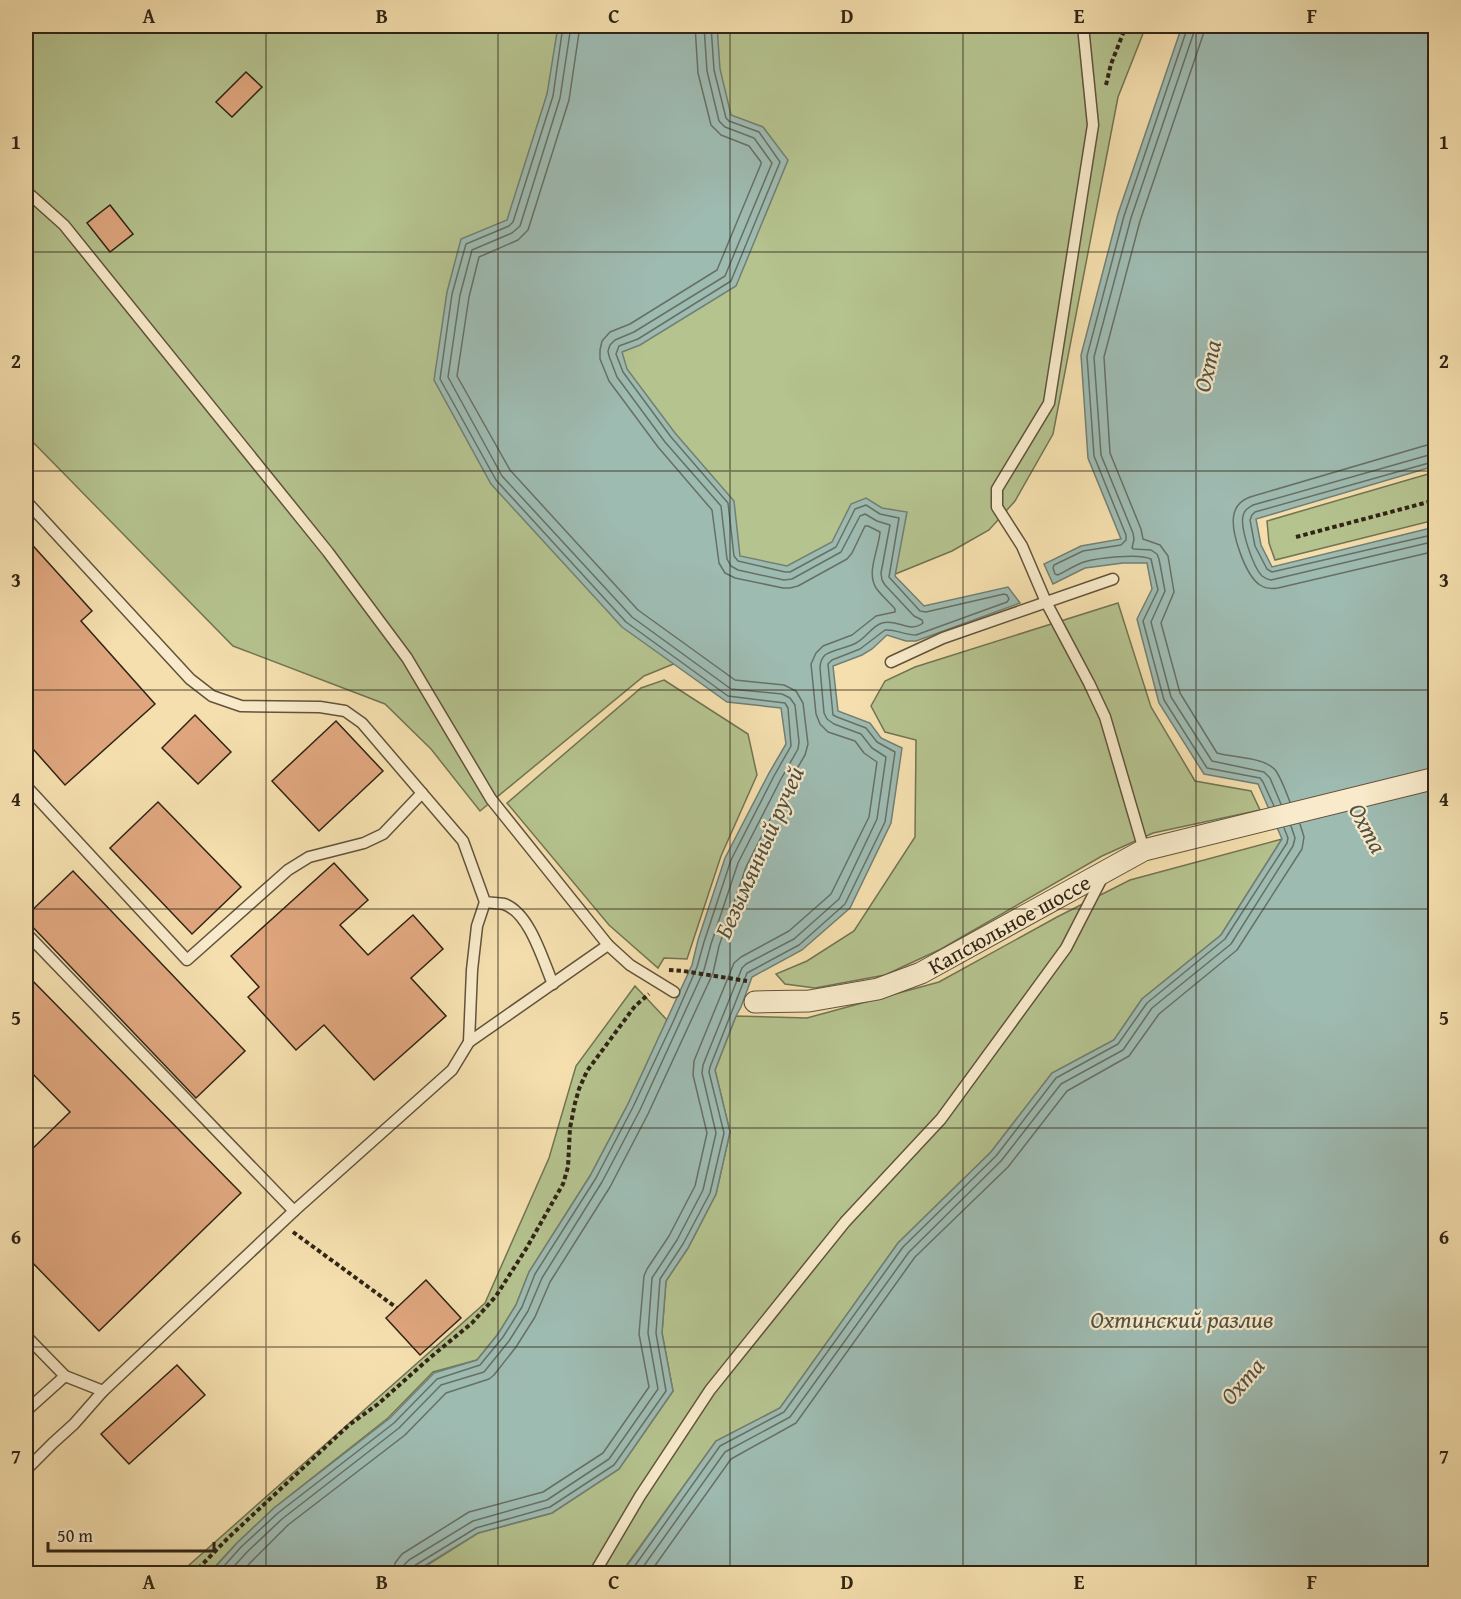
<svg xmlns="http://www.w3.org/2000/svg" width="1461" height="1599" font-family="'Gentium Book Plus',serif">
<rect width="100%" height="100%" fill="#f5dfae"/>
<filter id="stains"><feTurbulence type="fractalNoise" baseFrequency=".00333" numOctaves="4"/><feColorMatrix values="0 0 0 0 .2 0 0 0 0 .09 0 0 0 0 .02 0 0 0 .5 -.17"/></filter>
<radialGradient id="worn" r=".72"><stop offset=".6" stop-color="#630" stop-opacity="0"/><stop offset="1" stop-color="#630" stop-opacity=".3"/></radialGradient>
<g fill="#b5c38f" stroke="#727452" stroke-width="1.5">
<path d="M26,26H1146L1118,97L1053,434L1015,501L989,530L952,551L644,676L480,811L431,749L385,704L233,646L26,435Z"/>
<path d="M1435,472V520L1275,560L1269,543L1267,521Z"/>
<path d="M1118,603L1151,707L1195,781L1251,791L1260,810L1153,833L1102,856L941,949L885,975L815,988L785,984L776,974L807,961L854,931L915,837L916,740L885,732L871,706L885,681L915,667Z"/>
<path d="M664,680L748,734L757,775L721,856L687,959L664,958L658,968L609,925L507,803L641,688Z"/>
<path d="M1282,839L1221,935L1142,999L1114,1040L1052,1073L991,1152L898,1243L780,1408L716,1441L621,1573L413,1574L478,1533L552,1513L619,1469L673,1391L662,1333L666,1281L688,1248L716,1194L730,1132L715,1070L736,1016L807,1018L939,982L1057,917L1130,880Z"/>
<path d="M635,986L667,1020L628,1104L590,1176L529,1272L516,1305L498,1334L477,1360L433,1372L388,1418L274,1508L237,1543L209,1573L179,1574L485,1303L549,1158L576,1066Z"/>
</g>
<g fill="#9ebbb2" stroke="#727f73" stroke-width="1.5">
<path d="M558,26H717L720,69L731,115L763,127L788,160L736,286L640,345L622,352L627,369L675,433L734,501L740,556L787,566L832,542L851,504L866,498L882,508L907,512L895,576L924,606L1008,587L1020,603L916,641H906L887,635L872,649L862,655L833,666L838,711L870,723L881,738L902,748L891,823L850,908L802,950L752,977L741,1007L736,1016L715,1070L730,1132L716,1194L688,1248L666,1281L662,1333L673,1391L619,1469L552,1513L478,1533L413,1573L209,1574L237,1543L274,1508L390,1418L434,1373L477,1360L498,1334L516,1305L529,1272L590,1176L628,1104L692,965L698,940L725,858L769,773L786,744L781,708L727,702L622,627L491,484L434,380L447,292L461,239L507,220L547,94Z"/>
<path d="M1182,26H1435V466L1256,519L1261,545L1272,567L1435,527V1573L621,1574L716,1441L780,1408L898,1243L991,1152L1052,1073L1114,1040L1142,999L1221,935L1282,839L1258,784L1204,774L1159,703L1137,619L1152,589L1147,563H1123L1085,568L1053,584L1044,564L1081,546L1121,539L1088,458L1081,355L1118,214Z"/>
</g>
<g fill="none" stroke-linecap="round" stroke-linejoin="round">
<g stroke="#677064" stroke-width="1.5">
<path d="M1188,26L1124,216L1087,356L1094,456L1126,535V540L1121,545L1083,551L1054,565L1053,568L1055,574L1058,575C1066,571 1075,565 1084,562C1097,558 1139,553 1151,559L1158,590L1143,621L1164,700L1207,768L1260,778L1263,782L1274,806"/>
<path d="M1195,26L1194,32L1131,218L1094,357L1101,455L1133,533L1134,539L1132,548L1134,549L1151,550L1157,554L1159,559L1165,591L1151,622L1171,697L1212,761L1264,772L1270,778L1281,804"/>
<path d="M1204,26L1203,35L1140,221L1104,357L1110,453L1141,529L1143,539L1160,545L1168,556L1174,592L1161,623L1180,693L1217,753C1234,758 1266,757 1276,771C1282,780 1286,792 1290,802"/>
<path d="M1436,444L1427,445L1250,497C1242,500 1236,505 1234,514C1230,531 1245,575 1260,585C1266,589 1272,589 1278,588L1436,551"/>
<path d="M1436,453L1253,505C1248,508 1244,510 1243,516C1240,528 1253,567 1262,576C1266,579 1267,579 1271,580L1436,541"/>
<path d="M1436,461L1255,512L1252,515L1250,520L1255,546L1267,569L1272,572L1436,534"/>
<path d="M217,1574L241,1547L278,1513L394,1423L437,1379L480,1365L503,1337L522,1307L535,1274L596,1178L633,1107L673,1022L697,967L704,942L731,860L774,776L791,746L788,708L785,703L728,696L626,622L496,480L440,379L452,294L466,244L509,226L513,222L553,96L563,26"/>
<path d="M227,1574L247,1552L282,1519L399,1428L441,1385L484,1372L509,1341L528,1311L542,1278L602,1182L640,1110L704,970L711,944L738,863L781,779L798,749L799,742L795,705L790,698L782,694L731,689L632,617L502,476L448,377L460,295L472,250L512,233L520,226L560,98L571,26"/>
<path d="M239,1574L288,1525L405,1435L446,1393L489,1379L494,1375L516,1347L535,1317L550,1282L610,1187L648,1114L713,973L719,946L746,867L788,784L805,755L808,744L803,703L796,691L784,685L735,680L638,610L510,470L457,376L469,297L479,257L518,240L528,230L569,100L580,26"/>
<path d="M394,1574L395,1563L402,1554L469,1512L543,1492L603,1453L649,1387L639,1334L644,1276L647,1269L669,1236L695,1186L707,1133L693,1075L694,1061L734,963L741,957L789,931L831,894L869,817L877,762L864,753L855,741L828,732L820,724L816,714L811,664L816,653L823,646L852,635L876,616L895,612V609C889,602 881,595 876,588C866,572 879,549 880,532L868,526H865L852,553L847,559L798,586L790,588H783L735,578L725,573L719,563L712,510L658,447L609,381L600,359V350L602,341L610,332L630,324L717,270L761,164V162L749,146L721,135L711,125L698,73L695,26"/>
<path d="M403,1574L404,1565L409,1560L473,1521L547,1500L609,1459L658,1389L648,1333L652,1278L677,1240L703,1190L716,1133L702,1073L703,1065L742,968L746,964L794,939L839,899L877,819L886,757L872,748L861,734L834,724L827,719L824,713L820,668C820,663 821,659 825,655C834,649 847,648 856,643C866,638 872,626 882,623C897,618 909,634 923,623L922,620L914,616L885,585L882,580L881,573L890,525L877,521L865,514L860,516L841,552L792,579L784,580L738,570L731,566L727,559L721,506L665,442L617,377L609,356L608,351L610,345L615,340L634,332L725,276L772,163L754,138L725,127L719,121L707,71L704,26"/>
<path d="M411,1574V1569L414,1566L476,1528L550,1507L614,1465L666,1391L656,1333L660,1279L683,1244L710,1193L724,1133L709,1072L710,1067L747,973L799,945L845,904L885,822L895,752L877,742L866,728L837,717L833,715L828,664L832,660L860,649L885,630C895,629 905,635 916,635L1007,602L1009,599L1007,595L1004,594L926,612L920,611L889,577L899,518L880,514L866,505L855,509L836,547L790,572H785L738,561L734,556L728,503L671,437L623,372L616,354L619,346L638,339L731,281L780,162L759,132L729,121L726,118L714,70L711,26"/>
<path d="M629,1574L720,1446L784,1412L903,1247L996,1156L1056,1078L1118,1044L1147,1003L1225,939L1287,843L1288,838L1284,828"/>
<path d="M638,1574L725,1452L790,1417L909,1252L1001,1161L1061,1084L1123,1050L1152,1008L1231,944L1293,846L1295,838L1291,826"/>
<path d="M649,1574L731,1459L796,1423L915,1257L1008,1167L1067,1091L1129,1056L1159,1014L1237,950L1302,849L1304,837L1300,824"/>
</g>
</g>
<g fill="#dfa67e" stroke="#302415" stroke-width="1.5">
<path d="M246,72L262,87L232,117L216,102Z"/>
<path d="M110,205L133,234L110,252L87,223Z"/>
<path d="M26,538L92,611L81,621L155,704L65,785L26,741Z"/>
<path d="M195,715L231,752L198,784L162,748Z"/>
<path d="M336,721L383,771L319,831L272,781Z"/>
<path d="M158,802L241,887L192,934L110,848Z"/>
<path d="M334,863L368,900L340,925L368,955L413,915L443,949L411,978L446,1016L374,1080L324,1025L296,1050L248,997L259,987L231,956Z"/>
<path d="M73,871L245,1051L196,1098L26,920V916Z"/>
<path d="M26,974L241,1193L99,1331L26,1256V1155L70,1112L26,1067Z"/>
<path d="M426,1280L461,1318L420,1355L386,1318Z"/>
<path d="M177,1365L205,1395L129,1464L101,1434Z"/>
</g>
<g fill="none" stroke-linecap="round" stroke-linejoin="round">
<defs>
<g id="lane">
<path d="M1083,26L1093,125L1049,403L997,489V507L1022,546L1046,602L1089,683L1105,717L1144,850"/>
<path d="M26,191L64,225L328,552L407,658L491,799L608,945L630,965L674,992"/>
<path d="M26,501L190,679L212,696L241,706L320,707L345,711L362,723L463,841L485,902C491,903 498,903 504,904C530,913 543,961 553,984"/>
<path d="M891,662L943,638L1113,579"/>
<path d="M26,786L187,960L288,870L309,857L364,843L383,834L422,793"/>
<path d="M26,933L294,1211"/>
<path d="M469,1042L608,945"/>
<path d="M26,1336L65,1376L103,1391L294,1211L452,1070L469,1042L472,970L477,926L485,902"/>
<path d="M26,1411L65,1376"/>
<path d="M26,1470L53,1443L74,1424L103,1391"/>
<path d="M594,1574L640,1496L710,1390L845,1222L941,1119L1066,948L1103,876"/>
</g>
<path id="street" d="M755,1002L809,1001L878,989L921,973L1144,850L1436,778"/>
</defs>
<use href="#lane" stroke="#61533b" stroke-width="13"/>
<use href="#street" stroke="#61533b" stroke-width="23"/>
<g stroke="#302415" stroke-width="4" stroke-dasharray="4.5 3" stroke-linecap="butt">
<path d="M1106,85L1111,64L1126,26"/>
<path d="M1296,537L1436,500"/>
<path d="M669,970L683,971L747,981"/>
<path d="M293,1232L397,1308"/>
<path d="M193,1574L228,1538L349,1425L378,1404L432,1356L472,1323L496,1296L526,1249L563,1184L568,1167L570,1128L575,1103L579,1089L587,1071L635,1006L649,994"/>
</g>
<use href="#lane" stroke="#f8eaca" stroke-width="10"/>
<use href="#street" stroke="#f8eaca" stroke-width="21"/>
</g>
<path fill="none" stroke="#302415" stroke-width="1.5" stroke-opacity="0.55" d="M266,26V1574M498,26V1574M730,26V1574M963,26V1574M1196,26V1574M26,252H1436M26,471H1436M26,690H1436M26,909H1436M26,1128H1436M26,1347H1436"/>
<g text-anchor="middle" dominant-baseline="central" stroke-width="4.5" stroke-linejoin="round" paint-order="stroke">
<g font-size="22" fill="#302415" stroke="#f8eaca">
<text transform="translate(1009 924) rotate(-29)">Капсюльное шоссе</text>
</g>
<g font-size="24" font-style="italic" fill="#515144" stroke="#f8eaca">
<text transform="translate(1207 366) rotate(-77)">Охта</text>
<text transform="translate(1368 828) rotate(62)">Охта</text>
<text transform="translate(759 852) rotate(-66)">Безымянный ручей</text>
<text x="1182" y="1319">Охтинский разлив</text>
<text transform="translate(1242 1381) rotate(-49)">Охта</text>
</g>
</g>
<rect width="1461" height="1599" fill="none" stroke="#f5dfae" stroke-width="66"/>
<path d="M48 1542v9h166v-9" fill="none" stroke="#302415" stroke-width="3"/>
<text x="57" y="1542" font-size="18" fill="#302415" stroke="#f8eaca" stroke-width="4.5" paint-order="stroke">50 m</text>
<rect x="33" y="33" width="1395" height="1533" fill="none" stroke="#302415" stroke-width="2"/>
<g font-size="20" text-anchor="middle" font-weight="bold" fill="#302415">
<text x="149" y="23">A</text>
<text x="382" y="23">B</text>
<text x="614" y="23">C</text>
<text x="847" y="23">D</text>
<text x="1079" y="23">E</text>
<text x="1312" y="23">F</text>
<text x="16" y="149">1</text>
<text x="1444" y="149">1</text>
<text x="16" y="368">2</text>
<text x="1444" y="368">2</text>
<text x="16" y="587">3</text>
<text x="1444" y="587">3</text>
<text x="16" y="806">4</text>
<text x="1444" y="806">4</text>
<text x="16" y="1025">5</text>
<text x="1444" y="1025">5</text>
<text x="16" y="1244">6</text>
<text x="1444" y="1244">6</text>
<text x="16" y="1463">7</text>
<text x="1444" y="1463">7</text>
<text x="149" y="1589">A</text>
<text x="382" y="1589">B</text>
<text x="614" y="1589">C</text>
<text x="847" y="1589">D</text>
<text x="1079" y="1589">E</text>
<text x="1312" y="1589">F</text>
</g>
<rect width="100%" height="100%" filter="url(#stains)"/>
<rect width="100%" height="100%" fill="url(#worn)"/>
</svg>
